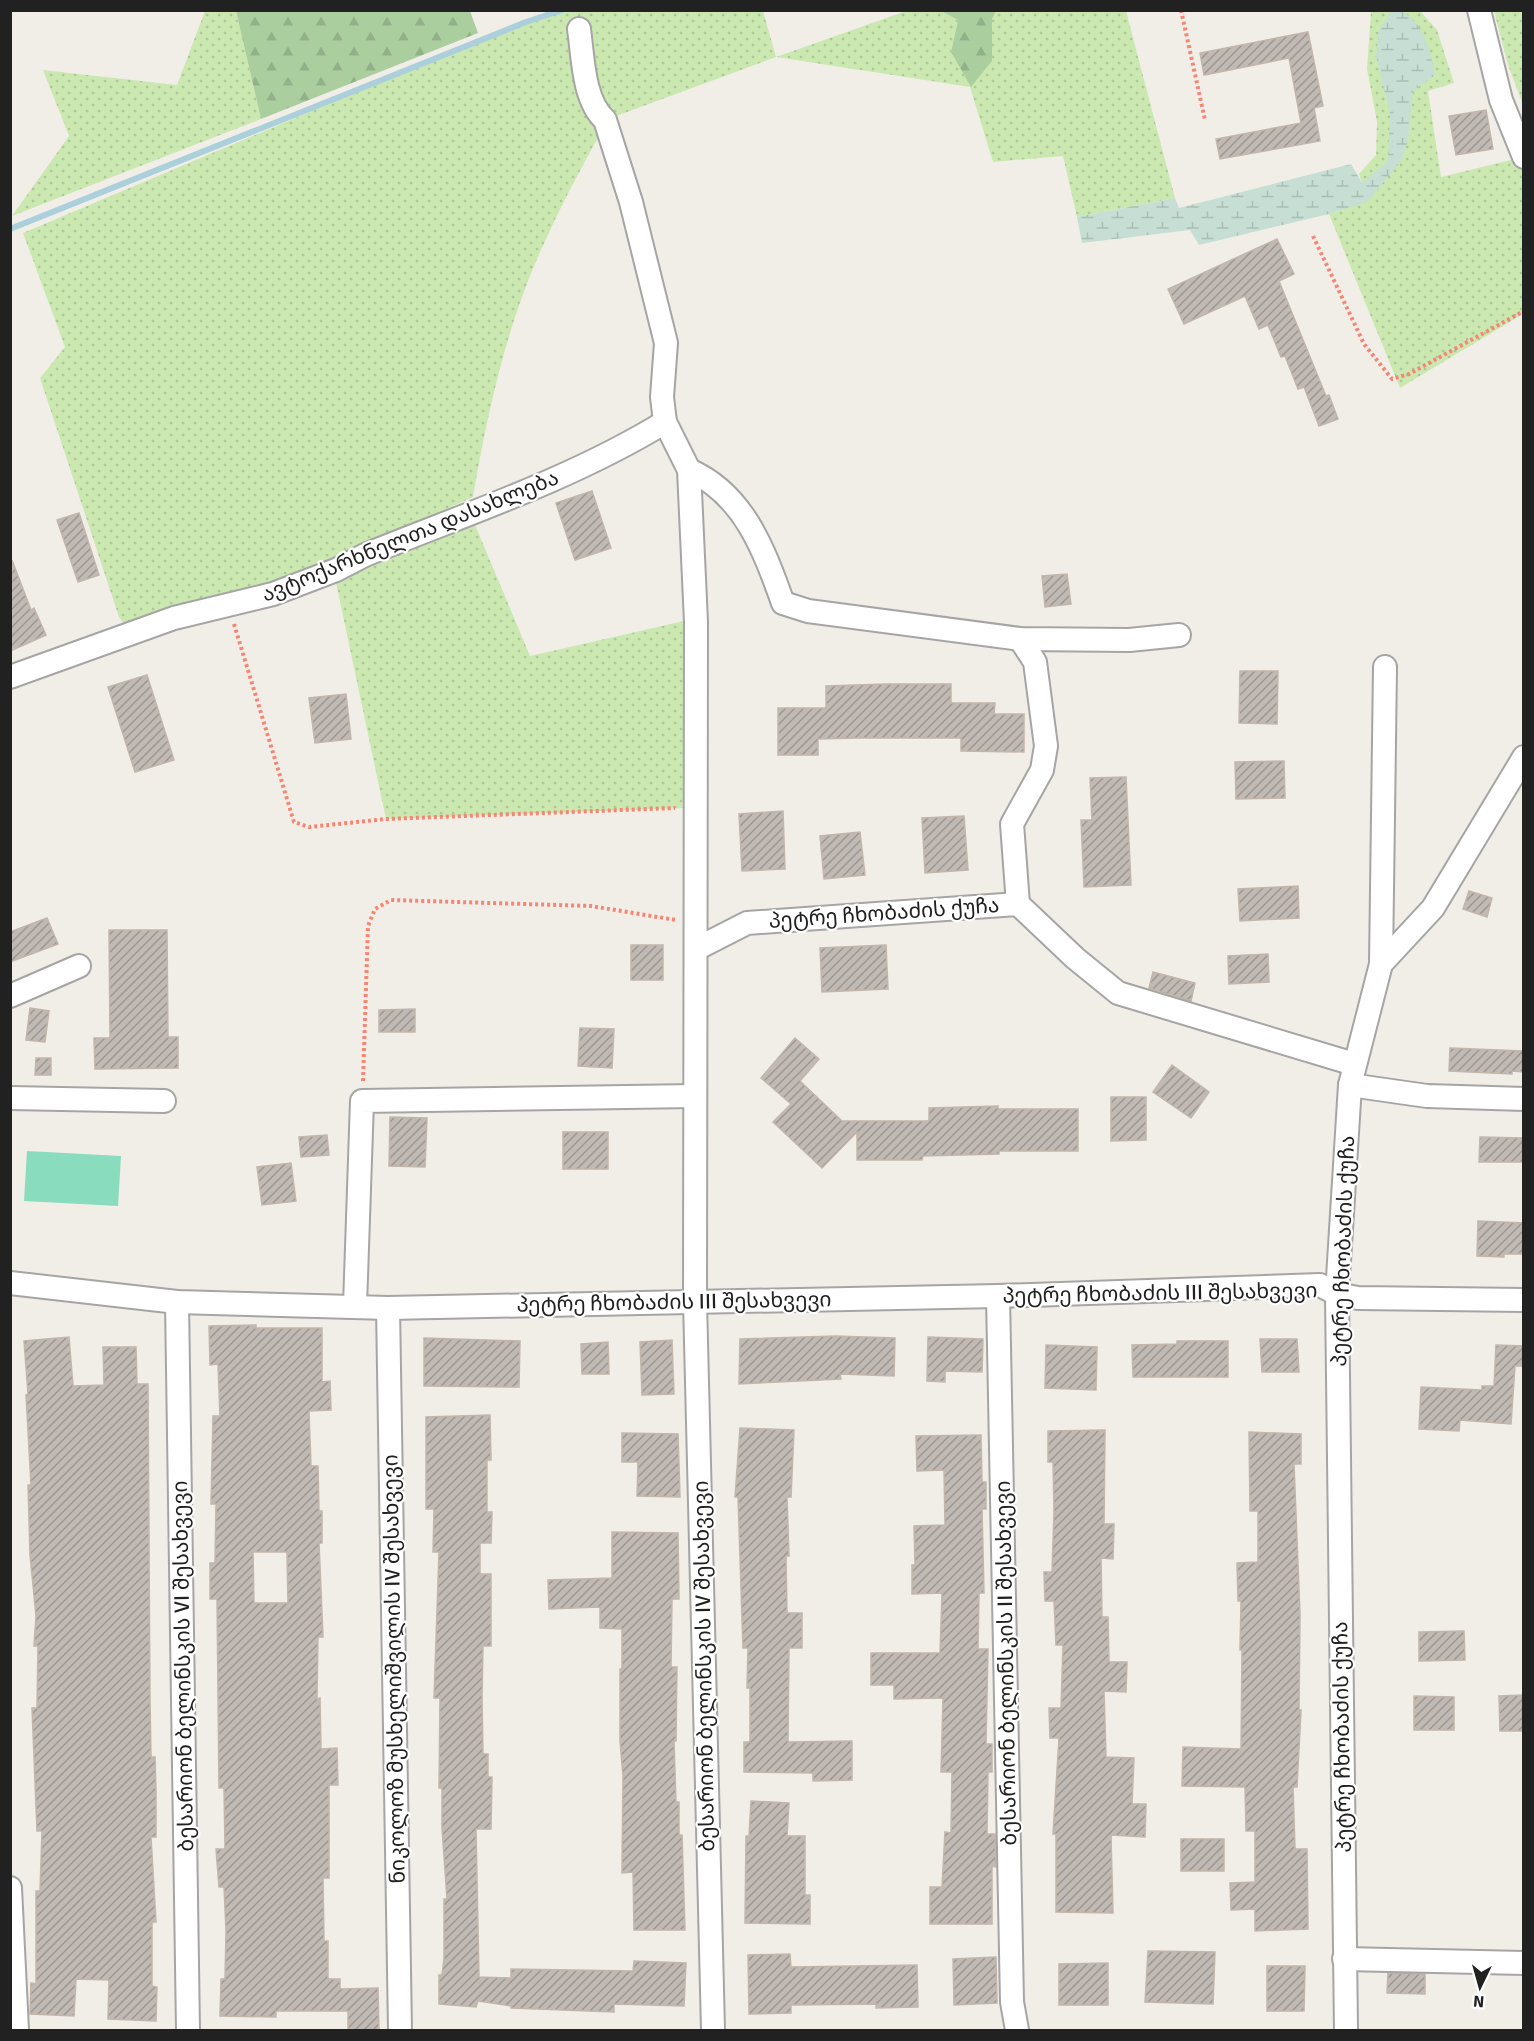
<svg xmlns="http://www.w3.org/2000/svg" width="1534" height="2041" font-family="Signika,'Noto Sans Georgian',sans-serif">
<defs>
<pattern id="grass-dots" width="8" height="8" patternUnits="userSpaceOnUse" patternTransform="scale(1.5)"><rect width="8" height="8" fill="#cbe8b1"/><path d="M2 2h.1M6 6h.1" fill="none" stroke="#aec798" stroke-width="1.8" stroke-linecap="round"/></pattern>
<pattern id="forest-firs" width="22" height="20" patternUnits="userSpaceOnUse" patternTransform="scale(1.5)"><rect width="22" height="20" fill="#abce9f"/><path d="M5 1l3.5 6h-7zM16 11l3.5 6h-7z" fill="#93b189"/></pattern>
<pattern id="wetland-marsh" width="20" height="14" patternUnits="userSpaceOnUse" patternTransform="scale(1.5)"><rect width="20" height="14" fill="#c6ded3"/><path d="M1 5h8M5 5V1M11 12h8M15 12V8" fill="none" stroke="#aabeb5"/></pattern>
<pattern id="building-hatch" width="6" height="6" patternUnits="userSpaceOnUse" patternTransform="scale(1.5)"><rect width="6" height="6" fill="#c1bab4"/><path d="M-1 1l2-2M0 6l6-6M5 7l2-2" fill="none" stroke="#9c9792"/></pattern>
</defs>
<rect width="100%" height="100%" fill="#f1eee8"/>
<g fill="url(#grass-dots)">
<path d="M551,10L763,11L776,57L906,11H941L958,20L951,52L992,61V19L996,11H1126L1175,198L1077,217L1063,156L993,162L970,87L776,57L608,119C587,158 565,197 547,237C508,318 488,409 473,497L352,552L330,565L131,634L119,617L40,378L65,347L23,233Z"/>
<path d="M205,11H236L261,119L12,216L69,136L43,70L177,85Z"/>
<path d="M1371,11H1420L1437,30L1454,83L1428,91L1441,177L1523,157V314L1400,388L1329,214L1367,201L1359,174L1376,155L1377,122L1367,69Z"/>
<path d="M1494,11H1523V105L1508,65Z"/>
<path d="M473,520L530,656L684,621L686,808L386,819L335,578Z"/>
</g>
<g fill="url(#forest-firs)">
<path d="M236,11H470L478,33L261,119Z"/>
<path d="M941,11H996L992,19V61L971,87L951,52L958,20Z"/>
</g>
<path fill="url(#wetland-marsh)" d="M1392,10C1421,10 1431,53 1435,75L1413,91L1408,141L1401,161L1367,202L1329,214L1199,245L1190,230L1082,243L1077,217L1175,198L1179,208L1351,164L1362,183L1388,161L1390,113L1376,57L1379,31Z"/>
<path fill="#8adcbe" d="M27,1151L121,1156L118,1206L24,1201Z"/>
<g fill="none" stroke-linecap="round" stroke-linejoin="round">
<path stroke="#abd0dc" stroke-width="6" d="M10,229L526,22L562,10"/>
</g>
<g fill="url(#building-hatch)" stroke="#c2b6ab" stroke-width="1.5" fill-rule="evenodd">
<path d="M1308,32L1323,106L1314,108L1320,141L1220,159L1216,139L1301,123L1289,58L1204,75L1200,53Z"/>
<path d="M1486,110L1493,149L1456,155L1449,116Z"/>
<path d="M1277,239L1294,274L1279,281L1326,396L1329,395L1338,419L1319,426L1304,387L1298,389L1285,356L1281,357L1268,325L1259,329L1245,296L1184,324L1168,289Z"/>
<path d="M592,491L611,548L575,560L556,503Z"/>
<path d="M79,513L99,575L78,582L57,520Z"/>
<path d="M12,560L31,610L34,608L46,635L10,651Z"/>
<path d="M1067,574L1071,604L1045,607L1042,576Z"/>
<path d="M1240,671H1278L1277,724L1239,723Z"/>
<path d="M147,675L174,760L135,772L108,687Z"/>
<path d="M886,684H951V703H995L994,714H1024V752L961,751V738H858L818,739V755H778V708H826V686Z"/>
<path d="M346,694L351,739L315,743L309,698Z"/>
<path d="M1284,761L1285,798L1236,799L1235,762Z"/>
<path d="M1126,777L1131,885L1084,887L1081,820H1092L1090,778Z"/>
<path d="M783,811L785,869L742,871L739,814Z"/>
<path d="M964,816L968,870L925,873L922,818Z"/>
<path d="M860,832L865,875L824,879L820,836Z"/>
<path d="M1298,886L1299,918L1240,921L1238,889Z"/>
<path d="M1469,891L1492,898L1487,917L1463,909Z"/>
<path d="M47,918L58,944L10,962V932Z"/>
<path d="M109,930H167L168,1037H178V1068L95,1069L94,1038H110Z"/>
<rect x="631" y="945" width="32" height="35"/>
<path d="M886,945L888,989L822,992L820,948Z"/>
<path d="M1268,954L1269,982L1229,984L1228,956Z"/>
<path d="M1153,972L1195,983L1191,1001L1149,988Z"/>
<path d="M30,1008L49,1011L45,1042L26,1040Z"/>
<path d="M415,1009V1032H379V1010Z"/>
<path d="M580,1028L614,1029L612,1068L578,1066Z"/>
<path d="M795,1038L819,1059L800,1081L842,1121H929V1108L998,1106V1109H1078V1151H999V1154L923,1156L922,1160H857V1132L822,1168L773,1122L791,1104L761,1078Z"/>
<path d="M1450,1048L1524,1051V1072L1512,1071V1074L1449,1071Z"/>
<path d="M36,1058H51V1075H35Z"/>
<path d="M1172,1065L1209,1092L1191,1118L1153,1092Z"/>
<path d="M1111,1097H1146V1140L1111,1141Z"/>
<path d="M390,1117L427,1118L425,1167L389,1166Z"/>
<rect x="563" y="1132" width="45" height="37"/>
<path d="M327,1135L329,1155L301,1157L299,1137Z"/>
<path d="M1480,1137L1524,1138V1162H1479Z"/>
<path d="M291,1163L296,1201L262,1205L257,1167Z"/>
<path d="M1478,1221L1524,1223V1254H1504V1257L1477,1256Z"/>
<path d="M256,1325V1328H322V1382L330,1381L331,1410L309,1411L311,1466H318L319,1511H322V1543H319L323,1637H318L317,1699L320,1698L321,1749L337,1748L338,1785H329V1878H323L324,1941H328V1979H340V1989L378,1988L379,2031H348V2011H276V2017L220,2016L221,1979H225L226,1931L224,1887H219L216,1849H225L224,1788H219L217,1599H210V1563H215L216,1504H211L213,1416H220L218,1364L210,1365L209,1326ZM253,1552H287L288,1603H254Z"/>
<path d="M836,1336L895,1338L894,1376L840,1374L841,1379L739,1384L740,1339Z"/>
<path d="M69,1337L73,1386L104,1385L103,1347H136L137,1384H148L150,1700L151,1757H155L156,1792V1837H151L156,1922H152V1986L157,1987L156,2021L108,2019L109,1980L76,1979L74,2016L30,2014L31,1983L36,1984V1891H40L42,1831H37L32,1708H37L38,1646H34L36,1616L30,1555L28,1485H31L26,1395L28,1394L24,1341Z"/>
<path d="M928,1337L983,1339L982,1372L945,1371V1382L927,1381Z"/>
<path d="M424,1338L520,1341L519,1387L424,1386Z"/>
<path d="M1260,1339H1297L1299,1372H1262Z"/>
<path d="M672,1340L674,1394L642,1395L640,1342Z"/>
<path d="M1177,1341H1228V1377H1133L1132,1345L1177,1344Z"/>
<path d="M608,1342L609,1374H582L581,1344Z"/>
<path d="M1046,1345L1097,1347L1096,1390L1045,1388Z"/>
<path d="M1496,1345L1524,1346V1366H1515L1511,1424L1460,1420L1459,1431L1419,1429L1421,1387L1482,1390V1386H1494Z"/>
<path d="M490,1415L491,1460H487V1512H492L491,1543H480V1574H491V1646H483L482,1697L483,1754H488V1777H492L491,1829H476L479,1977L511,1978V1969L633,1971L634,1961L686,1963L684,2006L614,2004V2012L511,2008V2006L478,2001L476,2007L439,2004V1975H442L444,1958V1899H447L442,1828V1788H439L440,1698H434L439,1552H433L434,1509H426V1417Z"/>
<path d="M740,1428L794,1430L791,1497H787L789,1556H786L787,1613H802V1648H789L788,1742L852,1741V1780L813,1781V1773L744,1772V1742H750V1688H747L748,1648H743L738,1497H735Z"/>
<path d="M1105,1430L1104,1524H1114L1113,1559L1101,1558L1102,1617H1108L1109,1662H1127L1126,1692L1104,1691L1106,1757L1134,1758L1132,1804H1146L1145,1837L1111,1835L1113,1913L1056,1912V1834H1053L1059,1738H1050L1049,1708H1061L1063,1645H1056L1054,1601H1045L1044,1572H1052L1054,1512L1053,1462H1048V1431Z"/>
<path d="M1249,1432L1301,1434V1464H1294L1300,1614L1299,1710H1301L1297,1787H1293L1295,1849H1307L1308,1929L1255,1931V1909L1231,1910L1230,1883L1255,1882V1831H1246L1245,1787L1182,1786L1183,1747L1241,1749L1242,1650H1240L1241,1601H1238L1237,1563L1258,1562V1511H1250Z"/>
<path d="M622,1433L678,1434L680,1497L637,1496L638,1462H622Z"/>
<path d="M981,1435L982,1482H986V1509H982L984,1593H979L978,1649H988L986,1744H992V1772H988L987,1834H995L996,1867L992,1866V1924H930V1887H942L945,1832L951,1833L952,1772H941L943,1698L894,1699V1685H871V1653H940L942,1593L912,1594V1565H915L914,1526L945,1525L944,1470L917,1471L916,1436Z"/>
<path d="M612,1532L678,1533L679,1599H672L671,1667H677L676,1741H674L676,1802H679V1835H682L685,1930H634L633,1872L622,1873L623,1776L620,1741V1669H622V1629L600,1628V1607L549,1609L548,1580L612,1578Z"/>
<path d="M1464,1631L1465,1660L1419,1661V1632Z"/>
<path d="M1524,1695V1731H1500L1499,1696Z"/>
<path d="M1414,1696L1454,1697V1730H1414Z"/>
<path d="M751,1801L789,1803L787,1836H805V1895H810V1924L745,1923L746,1836H749Z"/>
<rect x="1181" y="1839" width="43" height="32"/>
<path d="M1148,1951L1215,1952L1213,2004L1145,2002Z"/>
<path d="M790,1954L791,1967L917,1965L918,2007L876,2008V2004L791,2005V2013L749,2014L748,1955Z"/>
<path d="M996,1957L997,2003L954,2005L953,1959Z"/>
<path d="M1108,1963V2005H1059V1964Z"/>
<path d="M1267,1966H1305L1304,2011H1267Z"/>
<path d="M1388,1973L1425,1974V1994L1387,1993Z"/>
</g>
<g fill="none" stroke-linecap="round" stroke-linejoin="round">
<defs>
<g id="minor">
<path d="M1479,10L1501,100L1524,157"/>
<path d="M579,29C583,57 583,100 605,120L631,202L666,343L662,397L665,422L689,470L696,622L695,1301L713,2030"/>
<path d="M689,470C744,494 764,550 783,603L808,611L1020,639L1129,640L1179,635"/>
<path d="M10,677L174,618L273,594L336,570L365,555C466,514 572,479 665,422"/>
<path d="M1018,904L1012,824L1042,770L1046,746L1035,662L1020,639"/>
<path d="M698,948L747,923L1018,904L1075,958L1118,993L1354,1064"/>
<path d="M1381,964L1433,908L1524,757"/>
<path d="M10,996L79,966"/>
<path d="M1350,1085L1427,1096L1524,1099"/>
<path d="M10,1098L164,1101"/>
<path d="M10,1283L177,1302L388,1308L998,1296L1320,1285L1337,1294L1358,1298L1524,1300"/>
<path d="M998,1296L1012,2002L1017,2030"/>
<path d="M177,1302L188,2030"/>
<path d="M355,1306L362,1101L695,1096"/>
<path d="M388,1308L400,2030"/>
<path d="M10,1888L17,2030"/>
<path d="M1344,1959L1524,1963"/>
<path d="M1346,2030L1337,1294L1350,1085L1381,964L1385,667"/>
</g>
</defs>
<use href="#minor" stroke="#a5a5a5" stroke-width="26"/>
<g stroke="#f58675" stroke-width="4" stroke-dasharray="3 3" stroke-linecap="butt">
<path d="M1181,10L1205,120"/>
<path d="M1313,236L1364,344L1392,379L1409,374L1524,311"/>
<path d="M234,624L294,822L309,827L386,819L675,808"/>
<path d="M363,1081L368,926L375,909L391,900L591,906L676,920"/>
</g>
<use href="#minor" stroke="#fff" stroke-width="22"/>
</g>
<g text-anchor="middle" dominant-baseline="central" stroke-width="4.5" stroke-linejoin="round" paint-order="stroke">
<g font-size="21" fill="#212121" stroke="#fff">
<text transform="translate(410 536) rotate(-22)">ავტოქარხნელთა დასახლება</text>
<text transform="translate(884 913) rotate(-4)">პეტრე ჩხობაძის ქუჩა</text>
<text transform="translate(1343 1251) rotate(-88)">პეტრე ჩხობაძის ქუჩა</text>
<text transform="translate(1160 1293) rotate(-1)">პეტრე ჩხობაძის III შესახვევი</text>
<text transform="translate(674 1302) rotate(-1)">პეტრე ჩხობაძის III შესახვევი</text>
<text transform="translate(1006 1663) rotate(-91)">ბესარიონ ბელინსკის II შესახვევი</text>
<text transform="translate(183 1666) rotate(-91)">ბესარიონ ბელინსკის VI შესახვევი</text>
<text transform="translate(704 1666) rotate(-91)">ბესარიონ ბელინსკის IV შესახვევი</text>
<text transform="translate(394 1669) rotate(-91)">ნიკოლოზ მუსხელიშვილის IV შესახვევი</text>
<text transform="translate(1342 1737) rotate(-91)">პეტრე ჩხობაძის ქუჩა</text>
</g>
</g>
<rect width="1534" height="2041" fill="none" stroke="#212121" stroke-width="24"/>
<g transform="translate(1480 1987) rotate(185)" stroke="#ffffff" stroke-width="4.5" paint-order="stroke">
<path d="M0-4.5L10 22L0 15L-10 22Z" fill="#212121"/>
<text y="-9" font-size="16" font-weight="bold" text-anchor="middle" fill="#212121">N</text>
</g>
</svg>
